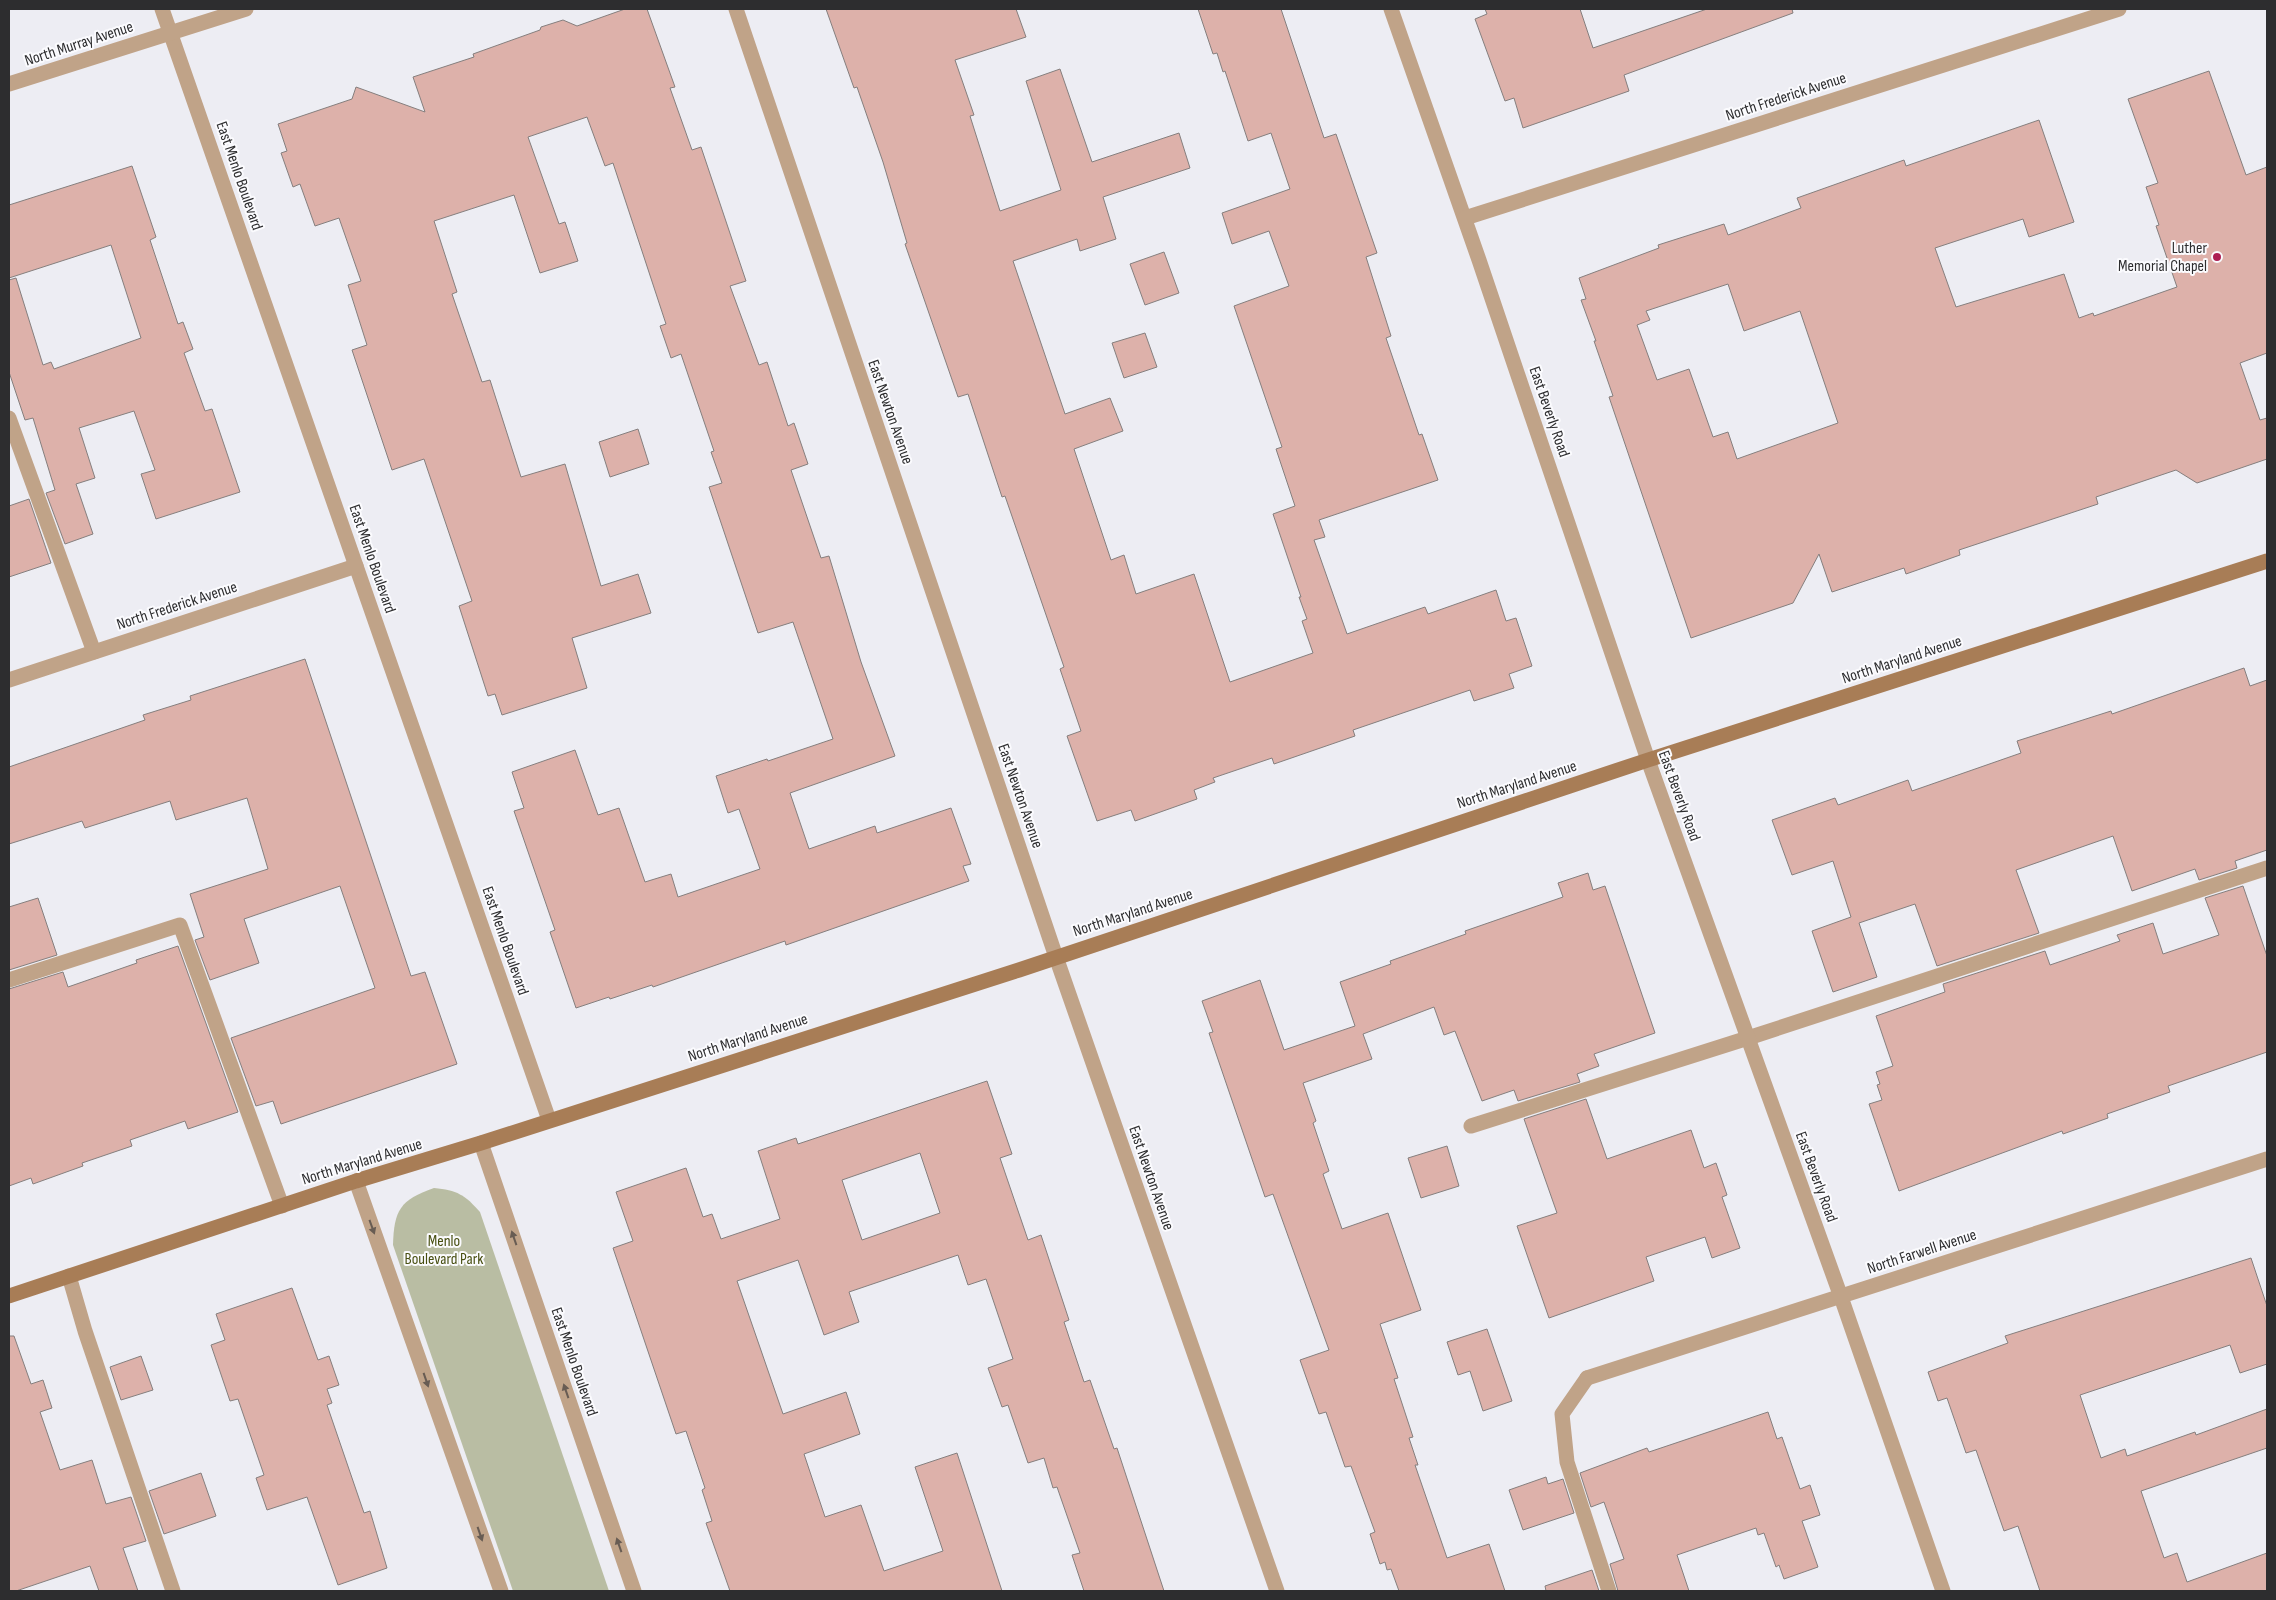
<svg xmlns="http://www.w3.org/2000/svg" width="2276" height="1600" font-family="'Sofia Sans Condensed',sans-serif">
<rect width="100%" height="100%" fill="#ededf3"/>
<path fill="#b9bda3" d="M434,1188C457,1190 465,1195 480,1212L609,1591H513L393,1245C394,1210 400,1200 434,1188Z"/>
<g fill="#ddb1aa" stroke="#857f7e" fill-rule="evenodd">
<path d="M625,9H647L675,87L670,88L692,150L701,147L746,281L730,286L759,365L767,362L788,426L794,423L808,464L791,470L821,558L829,556L861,662L895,756L790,793L809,849L875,826L877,833L951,808L971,864L963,866L969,881L786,945L785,941L653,987L652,985L610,999L609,997L576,1008L550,932L555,930L514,811L524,808L512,772L575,750L598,815L619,808L645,882L671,874L678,897L760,869L739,809L728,813L716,776L767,759L768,761L833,739L793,622L758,633L709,487L722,483L711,452L714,451L681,354L671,358L660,326L666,324L613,163L605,166L587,117L528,137L559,224L565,222L578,261L540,273L514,195L434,221L457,292L452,294L482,382L490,380L521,477L565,464L601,586L638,574L651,613L572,638L587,688L502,715L495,694L488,696L459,606L472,601L424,459L392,470L352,350L367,345L348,285L361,281L339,218L315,226L300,184L293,187L281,153L287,151L278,124L352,99L356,87L425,112L413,77L474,57L473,54L540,30L541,27L563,20L577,26Z"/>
<path d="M826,9H1016L1026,37L955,60L974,115L970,116L1000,211L1061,190L1026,81L1060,69L1092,162L1179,133L1190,168L1103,197L1116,239L1080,251L1077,239L1013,261L1065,414L1110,398L1123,431L1074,449L1111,560L1124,555L1136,594L1194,574L1230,682L1313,653L1302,621L1307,619L1299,597H1301L1273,514L1295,506L1276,449L1282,447L1234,306L1289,286L1269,231L1232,244L1222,213L1290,189L1271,133L1248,141L1225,71L1223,72L1217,53L1213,54L1198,9H1281L1324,138L1336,134L1377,253L1366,257L1391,336L1386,338L1419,435L1422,434L1438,480L1319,520L1325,537L1314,540L1347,634L1425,607L1428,614L1496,590L1506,621L1516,618L1532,666L1509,674L1514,688L1474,701L1470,690L1353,730L1355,736L1274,764L1272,758L1213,778L1215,782L1194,790L1197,799L1135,821L1131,810L1097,821L1067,736L1081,731L1060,669L1064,667L1005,496L1002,497L968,394L958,397L905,244L907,243L883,162L857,87L854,88Z"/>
<path d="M1485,9H1580L1593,48L1707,9H1792L1793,13L1624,75L1629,91L1523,128L1514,98L1505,101L1475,19L1487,14Z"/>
<path d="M2209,71L2246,175L2267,167V353L2240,363L2260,420L2267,418V459L2197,483L2176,470L2096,497L2098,504L1959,550L1960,555L1906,574L1904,568L1832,592L1819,554L1793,603L1691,638L1609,397L1613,396L1594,341H1596L1581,300L1586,299L1579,278L1659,248L1658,245L1724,224L1728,235L1801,208L1797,198L1904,160L1906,166L2039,120L2074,222L2029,237L2023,219L1935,248L1956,307L2064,274L2079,318L2093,313L2094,316L2177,287L2156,226L2159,225L2146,187L2158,183L2128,99ZM1728,284L1744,331L1800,311L1838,423L1737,459L1728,432L1713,437L1689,369L1657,380L1637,325L1650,320L1646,311Z"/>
<path d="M132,166L156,237L150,240L178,324L183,322L193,349L184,353L205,411L212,409L240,492L156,519L141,474L155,470L134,411L79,428L95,478L76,484L93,534L65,544L46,493L55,490L33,418L25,420L9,372V280L16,278L43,365L51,362L54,369L141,338L111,245L9,278V205Z"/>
<path d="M1164,252L1179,293L1145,305L1130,264Z"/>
<path d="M1145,333L1157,367L1124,378L1112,343Z"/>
<path d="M638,429L649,464L610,477L599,442Z"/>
<path d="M29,499L51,563L9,577V506Z"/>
<path d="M305,659L411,976L425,972L457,1064L281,1124L273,1101L256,1106L231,1038L375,988L340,886L244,919L259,963L210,980L195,940L204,937L190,894L268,869L247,798L176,820L170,801L85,828L82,821L9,844V767L145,720L143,715L191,700L190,696Z"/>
<path d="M2244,668L2250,686L2267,680V850L2235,861L2237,868L2199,880L2195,869L2132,891L2113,836L2016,870L2039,933L1937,966L1915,904L1859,923L1877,977L1833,992L1812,931L1851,917L1833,861L1792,875L1772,820L1835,798L1838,805L1908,780L1912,791L2021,753L2017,741L2111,711L2112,714Z"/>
<path d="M1588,873L1593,890L1605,886L1655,1033L1594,1054L1599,1066L1577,1074L1580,1082L1518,1101L1514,1090L1482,1101L1455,1031L1444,1035L1434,1007L1363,1034L1372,1059L1303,1083L1316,1121L1313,1123L1329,1171L1323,1174L1342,1229L1388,1213L1421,1310L1380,1324L1398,1378L1394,1379L1413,1437L1409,1438L1418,1465H1415L1447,1558L1489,1544L1505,1591H1399L1391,1569L1387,1570L1385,1562L1380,1564L1370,1534L1375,1532L1351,1466L1345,1467L1326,1412L1319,1414L1300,1360L1329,1350L1273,1194L1265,1197L1209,1033L1213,1032L1202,1001L1260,980L1284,1050L1355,1026L1340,982L1391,964L1390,961L1466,934L1465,931L1563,897L1558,883Z"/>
<path d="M2243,886L2267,956V1052L2168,1086L2170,1092L2107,1114L2108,1118L2063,1134L2062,1131L1899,1191L1869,1104L1882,1100L1877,1085L1880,1084L1876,1072L1893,1066L1876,1016L1945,992L1943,984L2045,951L2050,965L2120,941L2117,935L2153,923L2163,954L2219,935L2205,898Z"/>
<path d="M38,898L57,955L9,970V907Z"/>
<path d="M178,946L238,1112L188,1129L185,1121L130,1140L132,1146L82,1163L83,1166L33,1184L31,1178L9,1186V989L63,972L68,987L137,963L136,960Z"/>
<path d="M987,1081L1012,1154L1000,1158L1028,1240L1041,1235L1069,1320L1064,1322L1084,1382L1090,1380L1114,1449L1117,1448L1164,1591H1084L1072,1555L1080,1553L1057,1487L1053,1488L1044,1458L1028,1463L1008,1405L1002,1407L988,1368L1013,1359L986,1279L968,1285L958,1255L849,1292L859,1322L824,1335L798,1260L737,1281L783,1414L846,1392L860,1434L804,1454L825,1517L861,1505L884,1571L943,1551L915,1467L957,1453L1002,1591H730L706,1523L712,1521L702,1490L705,1488L686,1431L676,1434L613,1248L633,1241L616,1192L686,1168L703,1217L712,1214L721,1239L780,1219L758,1151L796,1138L798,1144ZM920,1153L940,1213L862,1240L842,1180Z"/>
<path d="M1586,1099L1607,1159L1691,1130L1704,1168L1716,1163L1727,1195L1722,1197L1740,1248L1712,1258L1705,1237L1646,1257L1654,1281L1549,1318L1517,1226L1557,1213L1524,1119Z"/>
<path d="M1447,1146L1459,1186L1421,1198L1408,1158Z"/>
<path d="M2251,1258L2267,1306V1364L2240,1373L2230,1345L2080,1395L2101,1458L2125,1449L2127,1456L2195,1432L2196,1435L2267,1409V1448L2141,1491L2164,1558L2177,1553L2187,1582L2267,1553V1591H2040L2018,1526L2004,1531L1976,1450L1966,1453L1947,1398L1938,1401L1928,1372L2008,1343L2005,1336Z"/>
<path d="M292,1288L318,1360L329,1356L339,1385L327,1389L332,1403L327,1405L364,1513L370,1511L387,1568L338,1585L307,1497L267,1510L256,1478L264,1475L238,1399L230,1401L211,1345L225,1340L216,1314Z"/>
<path d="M1487,1329L1512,1401L1483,1411L1470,1371L1458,1375L1447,1342Z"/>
<path d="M9,1336H14L31,1384L43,1380L52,1408L40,1412L60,1470L92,1460L106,1504L131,1497L146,1541L123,1548L138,1591H99L90,1566L16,1591H9Z"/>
<path d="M141,1356L153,1390L121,1400L110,1367Z"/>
<path d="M1768,1412L1777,1439L1782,1437L1800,1489L1810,1485L1820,1515L1802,1521L1818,1567L1784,1579L1779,1565L1776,1567L1764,1533L1758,1535L1756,1528L1677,1555L1689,1591H1618L1610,1564L1624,1559L1604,1502L1591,1507L1580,1473L1647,1448L1649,1452Z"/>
<path d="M201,1473L216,1516L164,1534L149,1491Z"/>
<path d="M1546,1477L1548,1484L1563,1479L1574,1513L1523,1530L1509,1490Z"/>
<path d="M1592,1570L1599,1591H1546L1545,1586Z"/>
</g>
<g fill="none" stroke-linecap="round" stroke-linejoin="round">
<g stroke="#c0a388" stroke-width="15">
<path d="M9,418L94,652"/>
<path d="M9,980L180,925L282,1206"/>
<path d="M1471,1126L1748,1038L2267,868"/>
<path d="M69,1276L85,1331L173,1591"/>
<path d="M1587,1378L1562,1414L1567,1462L1609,1591"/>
</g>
<g stroke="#c0a388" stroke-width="15">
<path d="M162,9L549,1120"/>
<path d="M736,9L1056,957L1277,1591"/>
<path d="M1391,9L1479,260L1648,760L1841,1297L1943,1591"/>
<path d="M9,84L246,9"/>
<path d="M1465,218L2119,9"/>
<path d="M9,680L356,566"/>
<path d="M481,1143L634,1591"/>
<path d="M356,1181L501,1591"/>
<path d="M1587,1378L2267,1159"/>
</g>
<path stroke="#a87d56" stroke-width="15" d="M9,1296L356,1181L481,1143L1019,970L1648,760L2267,561"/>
</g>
<defs><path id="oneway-solid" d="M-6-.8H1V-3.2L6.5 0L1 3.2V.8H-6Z" transform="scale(1.25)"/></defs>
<g fill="#685c53">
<use href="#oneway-solid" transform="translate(372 1227) rotate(70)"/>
<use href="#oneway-solid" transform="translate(514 1238) rotate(-109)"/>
<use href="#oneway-solid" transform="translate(426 1380) rotate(71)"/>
<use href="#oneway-solid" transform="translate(566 1391) rotate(-109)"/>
<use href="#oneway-solid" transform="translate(480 1534) rotate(71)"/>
<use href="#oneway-solid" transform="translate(619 1545) rotate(-109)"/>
</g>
<circle fill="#ad1d52" stroke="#fbfbfe" stroke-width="2" cx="2217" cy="257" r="5"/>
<g text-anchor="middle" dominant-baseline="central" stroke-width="4" stroke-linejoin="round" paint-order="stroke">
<g font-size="16" fill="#2d2d2f" stroke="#fbfbfe">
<text transform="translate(79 44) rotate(-18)">North Murray Avenue</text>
<text transform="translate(1786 97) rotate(-18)">North Frederick Avenue</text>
<text transform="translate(239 176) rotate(71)">East Menlo Boulevard</text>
<text transform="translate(890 412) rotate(71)">East Newton Avenue</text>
<text transform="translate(1549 412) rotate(71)">East Beverly Road</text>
<text transform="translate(372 559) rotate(71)">East Menlo Boulevard</text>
<text transform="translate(177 606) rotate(-18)">North Frederick Avenue</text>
<text transform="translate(1902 660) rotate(-18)">North Maryland Avenue</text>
<text transform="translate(1517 785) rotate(-18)">North Maryland Avenue</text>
<text transform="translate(1020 796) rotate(71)">East Newton Avenue</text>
<text transform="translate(1679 796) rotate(70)">East Beverly Road</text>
<text transform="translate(1133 913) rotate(-18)">North Maryland Avenue</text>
<text transform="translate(505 941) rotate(71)">East Menlo Boulevard</text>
<text transform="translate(748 1038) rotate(-18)">North Maryland Avenue</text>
<text transform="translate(362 1162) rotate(-17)">North Maryland Avenue</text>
<text transform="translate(1816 1177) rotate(70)">East Beverly Road</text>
<text transform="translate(1151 1178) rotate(71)">East Newton Avenue</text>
<text transform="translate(1922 1252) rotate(-18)">North Farwell Avenue</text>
<text transform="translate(574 1362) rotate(71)">East Menlo Boulevard</text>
</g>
<g font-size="16" fill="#2d2d2f" stroke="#fbfbfe" text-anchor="end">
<text x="2207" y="248">Luther<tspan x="2207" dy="18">Memorial Chapel</tspan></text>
</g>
<g font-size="16" fill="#474e10" stroke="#fbfbfe">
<text x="444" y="1241">Menlo<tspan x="444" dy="18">Boulevard Park</tspan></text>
</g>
</g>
<rect width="2276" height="1600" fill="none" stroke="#2d2d2f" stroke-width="20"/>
</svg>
